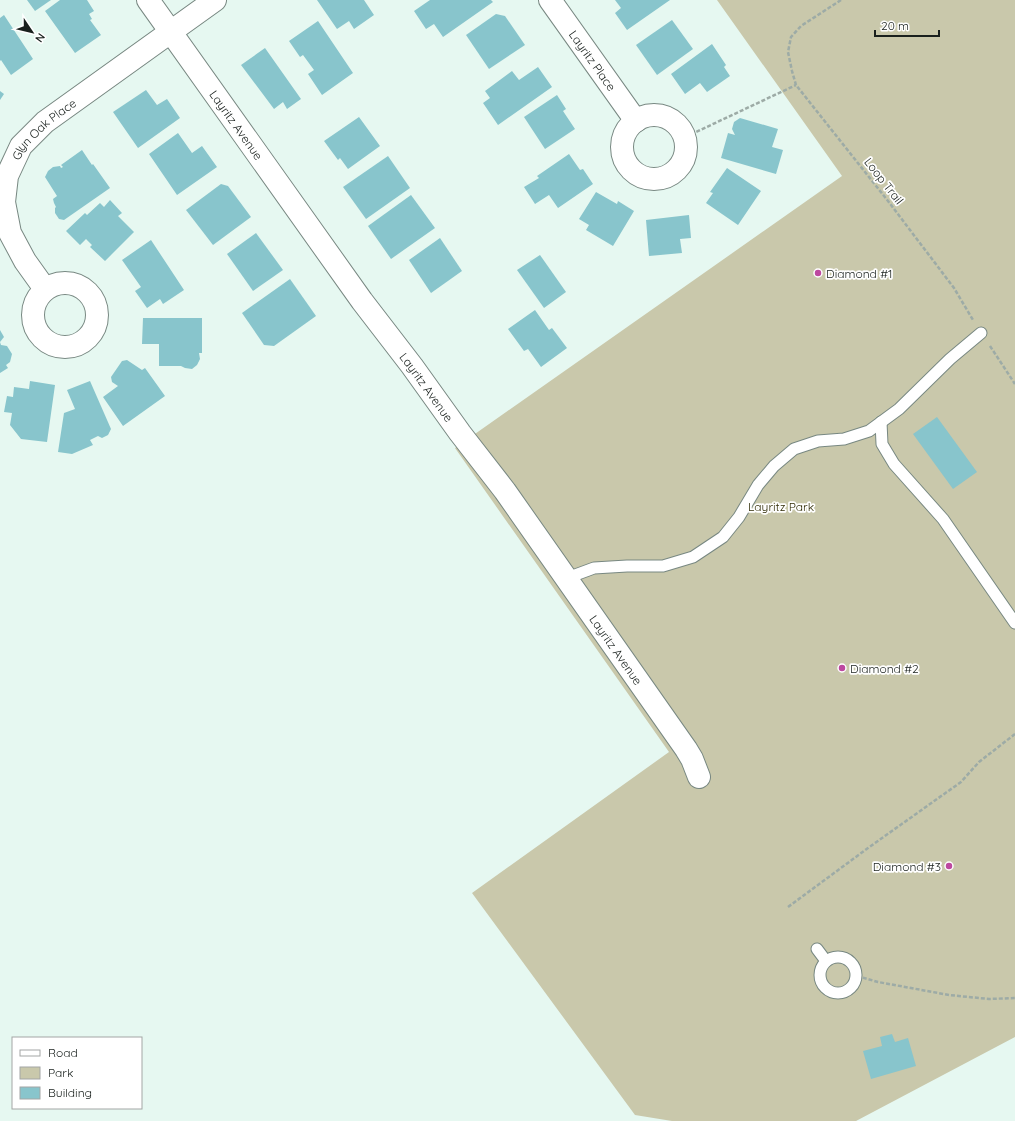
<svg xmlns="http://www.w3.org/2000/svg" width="1015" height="1121" font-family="Quicksand,sans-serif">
<rect width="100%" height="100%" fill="#e6f8f1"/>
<path fill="#c9c8ab" d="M717,0H1015V1037L856,1121H672L635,1115L472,893L669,752L455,448L842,176Z"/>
<g fill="#88c5cc">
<path d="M27,0H51L35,11Z"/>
<path d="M60,0H87L94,11L89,14L92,19L90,20L101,35L75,53L45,11Z"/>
<path d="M317,0H364L374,15L354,29L349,21L337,29Z"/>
<path d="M430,0H491L493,2L443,37L434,24L426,29L414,11Z"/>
<path d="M615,0H670L627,30L615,13L621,8Z"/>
<path d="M496,14L505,16L525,45L489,69L466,35Z"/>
<path d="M4,15L33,59L11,75L1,60L0,61V18Z"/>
<path d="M672,20L693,49L657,75L636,45Z"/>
<path d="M318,21L353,73L322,95L308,74L314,70L303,55L300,57L289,41Z"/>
<path d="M712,44L726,65L724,67L730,76L707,92L700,83L685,94L671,74Z"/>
<path d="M265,48L301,99L287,109L283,102L274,109L241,65Z"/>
<path d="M538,67L552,87L498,125L483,103L490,98L485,91L512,71L519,80Z"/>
<path d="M146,90L157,105L167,99L180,118L138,148L113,112Z"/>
<path d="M0,91L4,94L0,100Z"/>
<path d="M557,95L566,109L563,111L575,129L545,149L524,117Z"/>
<path d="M359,117L380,146L348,169L340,158L338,160L324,141Z"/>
<path d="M740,118L778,129L772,147L783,150L776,174L721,158L728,133L735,135L732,129L734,122Z"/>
<path d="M178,133L192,153L202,146L217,167L177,195L149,154Z"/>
<path d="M82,150L92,165L93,164L110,188L64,220L59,219L55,213V208L56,207L54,203L53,199L57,196L45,177L48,171L53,167L60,166L61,168L63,167L61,165Z"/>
<path d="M569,154L580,170L583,169L593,184L558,208L549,195L535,204L524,187L539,178L537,176Z"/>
<path d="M388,156L410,188L366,219L343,187Z"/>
<path d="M727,168L761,191L738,225L706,203L713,193L710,192Z"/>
<path d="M221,184L228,186L251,217L213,245L186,210Z"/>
<path d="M596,192L617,204L618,201L634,211L613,246L586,230L589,225L579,219Z"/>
<path d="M411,195L435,228L391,259L368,226Z"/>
<path d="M110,200L122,213L118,216L134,232L105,261L90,247L92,245L86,239L80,245L66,231L85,213L87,215L100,203L104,207Z"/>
<path d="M689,215L691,238L680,239L682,253L649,256L646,220Z"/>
<path d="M256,233L283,270L253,291L227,254Z"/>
<path d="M440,238L462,271L431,293L409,260Z"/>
<path d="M151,240L184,290L163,304L160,299L147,308L135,291L141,287L122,260Z"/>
<path d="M540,255L566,292L544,308L517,270Z"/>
<path d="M290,279L316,316L274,346L264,345L242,313Z"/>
<path d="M535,310L549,330L552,328L567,348L541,367L528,349L524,351L508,329Z"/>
<path d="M143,318H202V353H199L200,359L197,365L192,369L185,368L181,366H159V344H142Z"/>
<path d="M0,330L4,337L0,342Z"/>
<path d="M0,342L1,345L7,346L12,354L10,362L6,365L8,368L0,373Z"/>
<path d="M127,360L142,370L145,368L165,396L123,426L103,397L118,386L112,382L111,377L122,361Z"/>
<path d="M30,381L55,385L47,442L21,439L10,425L12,413L4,412L7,396L13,397L14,387L29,389Z"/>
<path d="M90,381L111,429L108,435L102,438L98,436L90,440L93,445L72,454L58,452L64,413L75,409L67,390Z"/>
<path d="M937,417L977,472L953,489L913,434Z"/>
<path d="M892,1034L895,1042L908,1038L916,1066L871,1079L863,1051L882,1046L880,1037Z"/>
</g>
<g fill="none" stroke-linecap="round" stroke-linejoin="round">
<defs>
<g id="service">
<path d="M881,422L882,444L894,464L943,519L1015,623"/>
<path d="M567,578L594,568L627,566H663L693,557L723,537L739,517L758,485L774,466L794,449L818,441L844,439L869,431L899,409L950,359L981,333"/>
<path d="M817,949L826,961"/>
<circle cx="838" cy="975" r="18"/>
</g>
<g id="minor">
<path id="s1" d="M148,0L362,301L412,366L460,433L505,491L686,749L692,759L699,777"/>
<path id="s2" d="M550,0L636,121"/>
<circle cx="654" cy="147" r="32"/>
<circle cx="65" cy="315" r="32"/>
<path id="s3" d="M45,289L25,261L10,233L4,202L7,176L21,146L45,122L215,0"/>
</g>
</defs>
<use href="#service" stroke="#788882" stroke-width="13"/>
<use href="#minor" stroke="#788882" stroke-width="24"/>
<g stroke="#9daba6" stroke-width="2.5" stroke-dasharray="4 2" stroke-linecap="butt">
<path d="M841,0L801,26L791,37L788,52L792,71L796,85L888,201L954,288L973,320"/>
<path d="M686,138L694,133L796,85"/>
<path d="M990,346L1015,384"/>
<path d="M788,907L868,848L961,782L979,762L1015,734"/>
<path d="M857,976L878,982L949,995L989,999L1015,998"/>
</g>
<use href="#service" stroke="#fff" stroke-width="11"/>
<use href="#minor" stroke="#fff" stroke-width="22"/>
</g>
<g fill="#bd48a0" stroke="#fff" stroke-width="1.5">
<circle cx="818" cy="273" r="4"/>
<circle cx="842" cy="668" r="4"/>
<circle cx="949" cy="866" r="4"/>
</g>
<g text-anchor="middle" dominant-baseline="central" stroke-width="3.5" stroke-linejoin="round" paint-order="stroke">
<g font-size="12" fill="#19201d" stroke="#fff">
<text stroke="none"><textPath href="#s2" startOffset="74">Layritz Place</textPath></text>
<text stroke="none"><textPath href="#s1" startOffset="153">Layritz Avenue</textPath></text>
<text stroke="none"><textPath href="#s3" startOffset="185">Glyn Oak Place</textPath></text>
<text transform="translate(884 181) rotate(52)">Loop Trail</text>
<text stroke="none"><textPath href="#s1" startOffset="477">Layritz Avenue</textPath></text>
<text stroke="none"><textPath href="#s1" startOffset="801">Layritz Avenue</textPath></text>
</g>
<g font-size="12" fill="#19201d" stroke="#fff" text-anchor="start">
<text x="826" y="273">Diamond #1</text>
<text x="850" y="668">Diamond #2</text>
<text x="941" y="866" text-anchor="end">Diamond #3</text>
</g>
<g font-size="12" fill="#2f2b04" stroke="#fff">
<text x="781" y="506">Layritz Park</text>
</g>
</g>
<rect x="12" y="1037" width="130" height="72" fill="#ffffff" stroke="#a3a6a5"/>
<rect x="20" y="1050" width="20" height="6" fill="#ffffff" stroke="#a3a6a5"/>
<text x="48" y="1057" font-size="12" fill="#19201d">Road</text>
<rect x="20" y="1067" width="20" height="12" fill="#c9c8ab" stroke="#a3a6a5"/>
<text x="48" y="1077" font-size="12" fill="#19201d">Park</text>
<rect x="20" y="1087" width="20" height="12" fill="#88c5cc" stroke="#a3a6a5"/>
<text x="48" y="1097" font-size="12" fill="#19201d">Building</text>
<g transform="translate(32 32) rotate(125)" stroke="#ffffff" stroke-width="3" paint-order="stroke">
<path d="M0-3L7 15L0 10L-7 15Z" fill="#19201d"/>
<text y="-6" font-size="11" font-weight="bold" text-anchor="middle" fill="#19201d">N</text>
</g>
<path d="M875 30v6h64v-6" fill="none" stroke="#19201d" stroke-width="2"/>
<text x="881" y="30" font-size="12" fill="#19201d" stroke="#ffffff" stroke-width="3" paint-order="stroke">20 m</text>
</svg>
